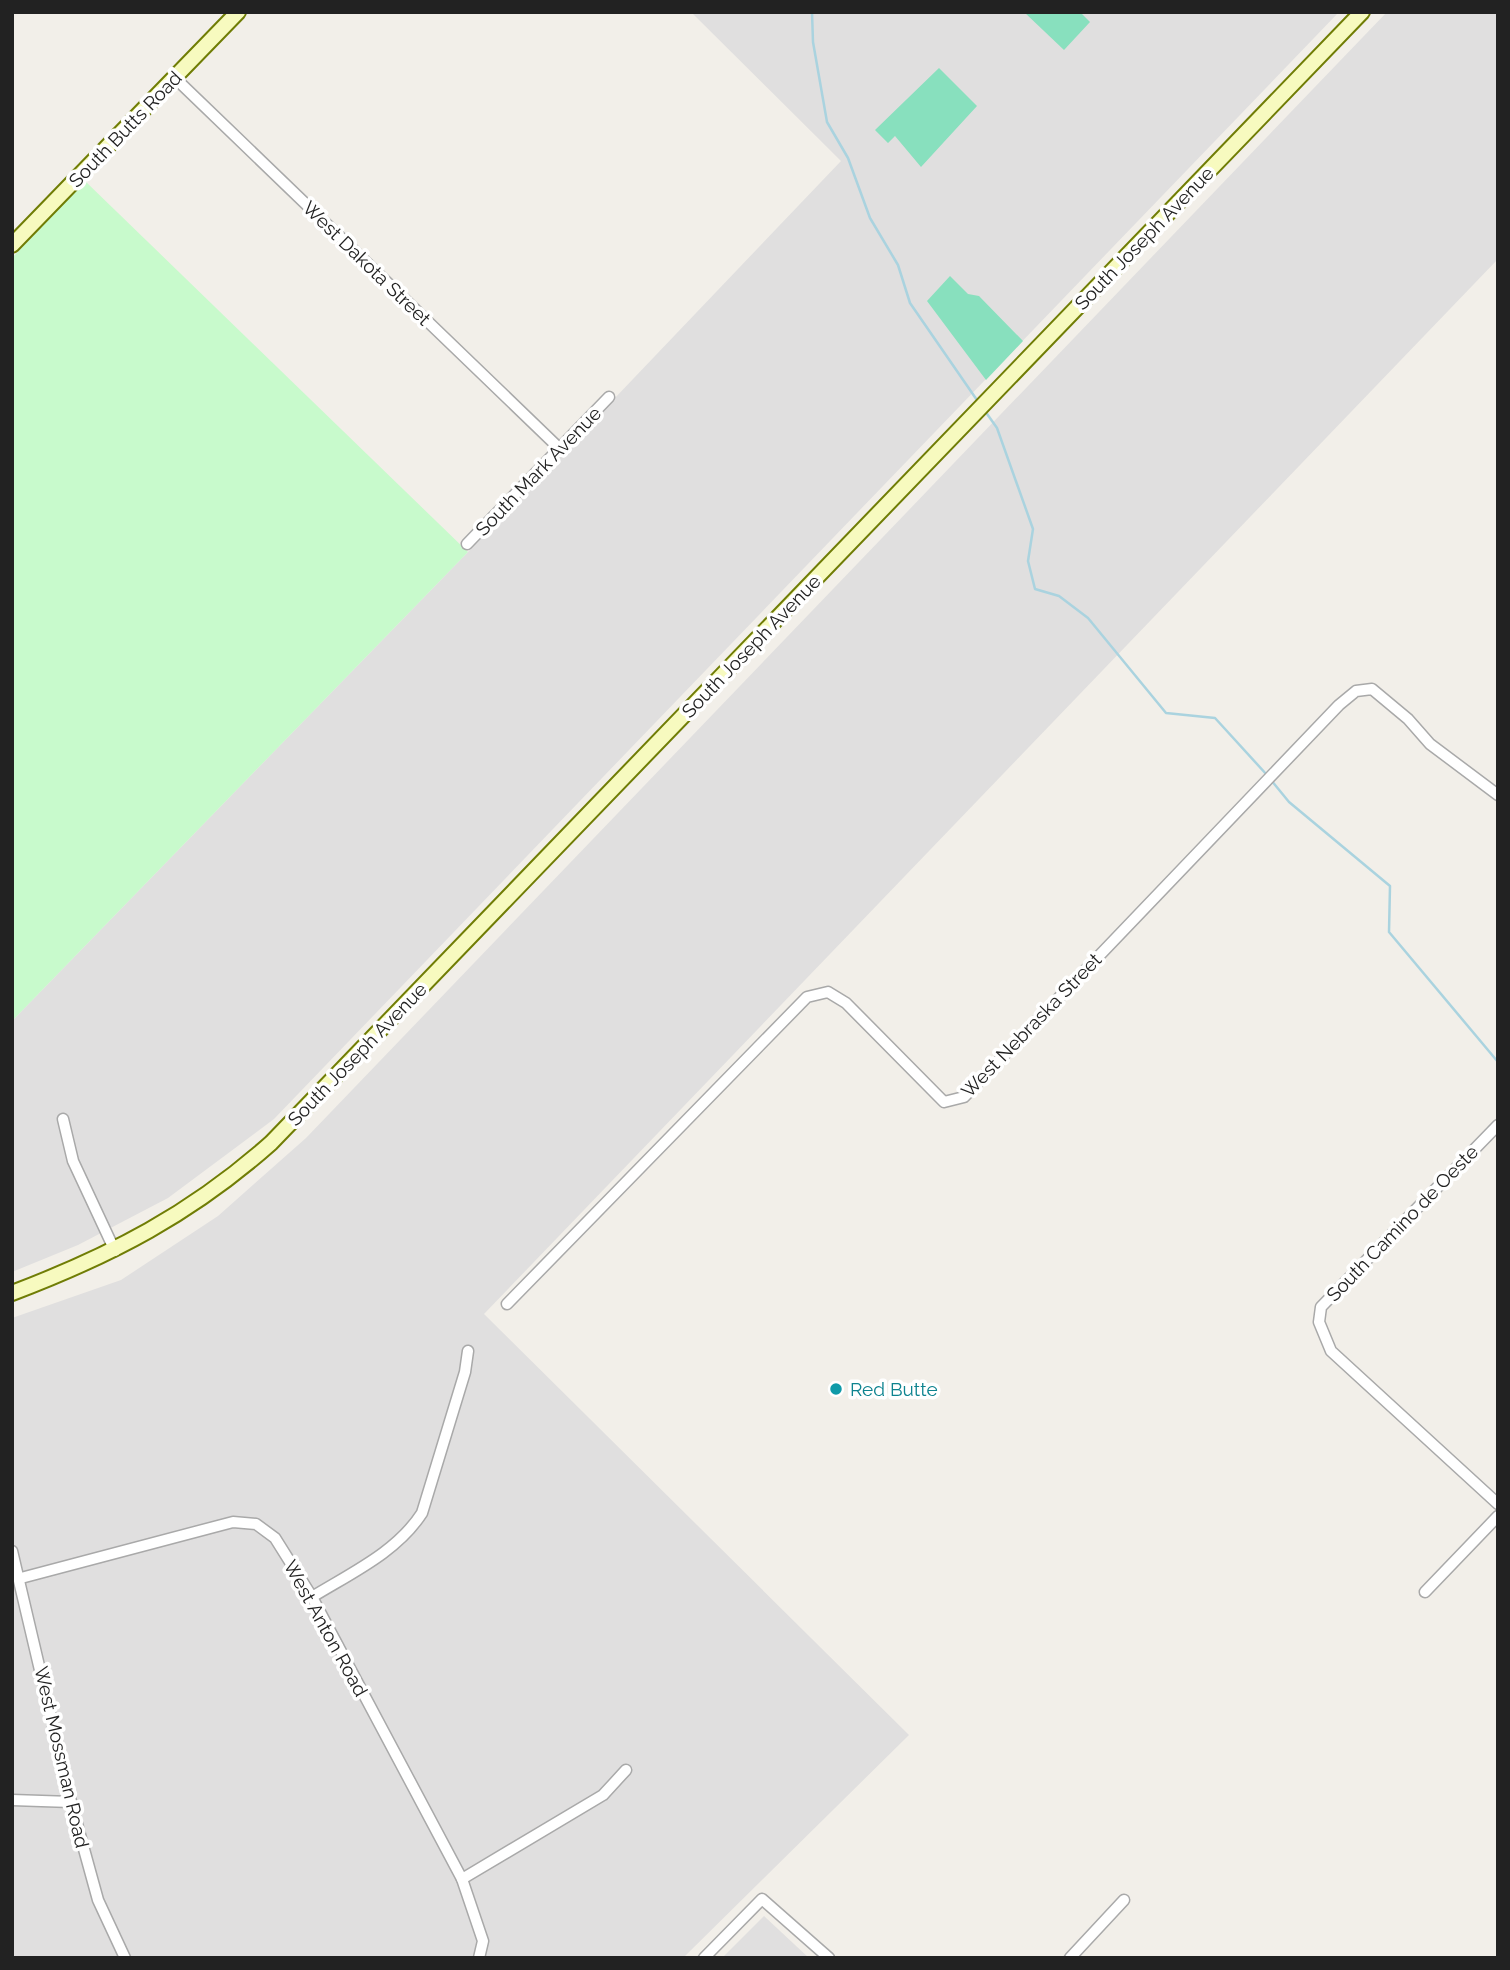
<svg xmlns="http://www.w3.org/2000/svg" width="1510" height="1970" font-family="Raleway,sans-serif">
<rect width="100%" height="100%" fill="#f2efe9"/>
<g fill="#e0dfdf">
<path d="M691,12H1339L274,1119L168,1198L78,1245L12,1272V1021L468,552L841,161Z"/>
<path d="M1387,12H1498V259L484,1314L909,1735L683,1958H12V1318L121,1280L218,1216L306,1138Z"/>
<path d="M764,1916L809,1958H722Z"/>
</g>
<path fill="#c8facc" d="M85,181L468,552L12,1021V258Z"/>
<g fill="#88e0be">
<path d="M1024,12H1080L1090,22L1064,50Z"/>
<path d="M939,68L977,106L921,167L895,136L888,143L875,130Z"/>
<path d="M950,276L968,294L979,296L1023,341L986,380L927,301Z"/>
</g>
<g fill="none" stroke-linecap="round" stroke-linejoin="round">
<g stroke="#aad3df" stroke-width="2.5">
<path d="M812,12L813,42L827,122L848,158L870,218L898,265L910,303L979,403"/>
<path d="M985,411L997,428L1033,529L1028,561L1035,589L1059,596L1088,618L1166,713L1215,718L1267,775"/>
<path d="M1271,780L1289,802L1390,886L1389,932L1498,1062"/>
</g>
<defs>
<g id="street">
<path d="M175,78L560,449"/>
<path d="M467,544L609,397"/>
<path d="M63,1119L73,1161L115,1251"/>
<path d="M1498,1125L1321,1307L1319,1322L1331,1351L1498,1504"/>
<path d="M507,1304L807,997L828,992L846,1003L944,1102L964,1097L1339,705L1356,691L1372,689L1408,719L1430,744L1498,795"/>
<path d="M12,1551L71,1802L98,1900L125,1958"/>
<path d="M21,1578L233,1522L256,1524L275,1538L312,1597L462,1879L483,1941L479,1958"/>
<path d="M1425,1592L1498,1516"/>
<path d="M312,1597C351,1573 397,1552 422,1513L465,1372L468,1351"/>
<path d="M12,1800L71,1802"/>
<path d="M462,1879L603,1795L626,1770"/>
<path d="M704,1958L762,1899L829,1958"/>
<path d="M1070,1958L1124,1900"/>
</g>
<g id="secondary">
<path d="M12,245L238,12"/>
<path d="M12,1293C112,1255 191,1214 271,1143L1362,12"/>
</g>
</defs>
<use href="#street" stroke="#a9a9a9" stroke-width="13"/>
<use href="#secondary" stroke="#707d05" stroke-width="18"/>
<use href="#street" stroke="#fff" stroke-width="10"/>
<use href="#secondary" stroke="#f7fabf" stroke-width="14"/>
</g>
<circle fill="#0f9aa8" stroke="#fff" stroke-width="2.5" cx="836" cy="1389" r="7"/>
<g text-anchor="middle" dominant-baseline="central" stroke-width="7" stroke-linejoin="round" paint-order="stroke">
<g font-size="19" fill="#222" stroke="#fff">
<text transform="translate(125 129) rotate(-46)">South Butts Road</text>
<text transform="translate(1144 238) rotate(-46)">South Joseph Avenue</text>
<text transform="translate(367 263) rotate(44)">West Dakota Street</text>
<text transform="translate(538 471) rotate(-46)">South Mark Avenue</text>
<text transform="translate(751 646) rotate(-46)">South Joseph Avenue</text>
<text transform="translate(1031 1025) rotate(-46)">West Nebraska Street</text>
<text transform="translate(357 1054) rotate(-46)">South Joseph Avenue</text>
<text transform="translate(1402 1223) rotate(-46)">South Camino de Oeste</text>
<text transform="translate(326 1628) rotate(61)">West Anton Road</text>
<text transform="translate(62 1757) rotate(77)">West Mossman Road</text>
</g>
<g font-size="19" fill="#0d838f" stroke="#fff" text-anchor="start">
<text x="850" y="1389">Red Butte</text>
</g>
</g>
<rect width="1510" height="1970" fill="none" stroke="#222222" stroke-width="28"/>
</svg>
